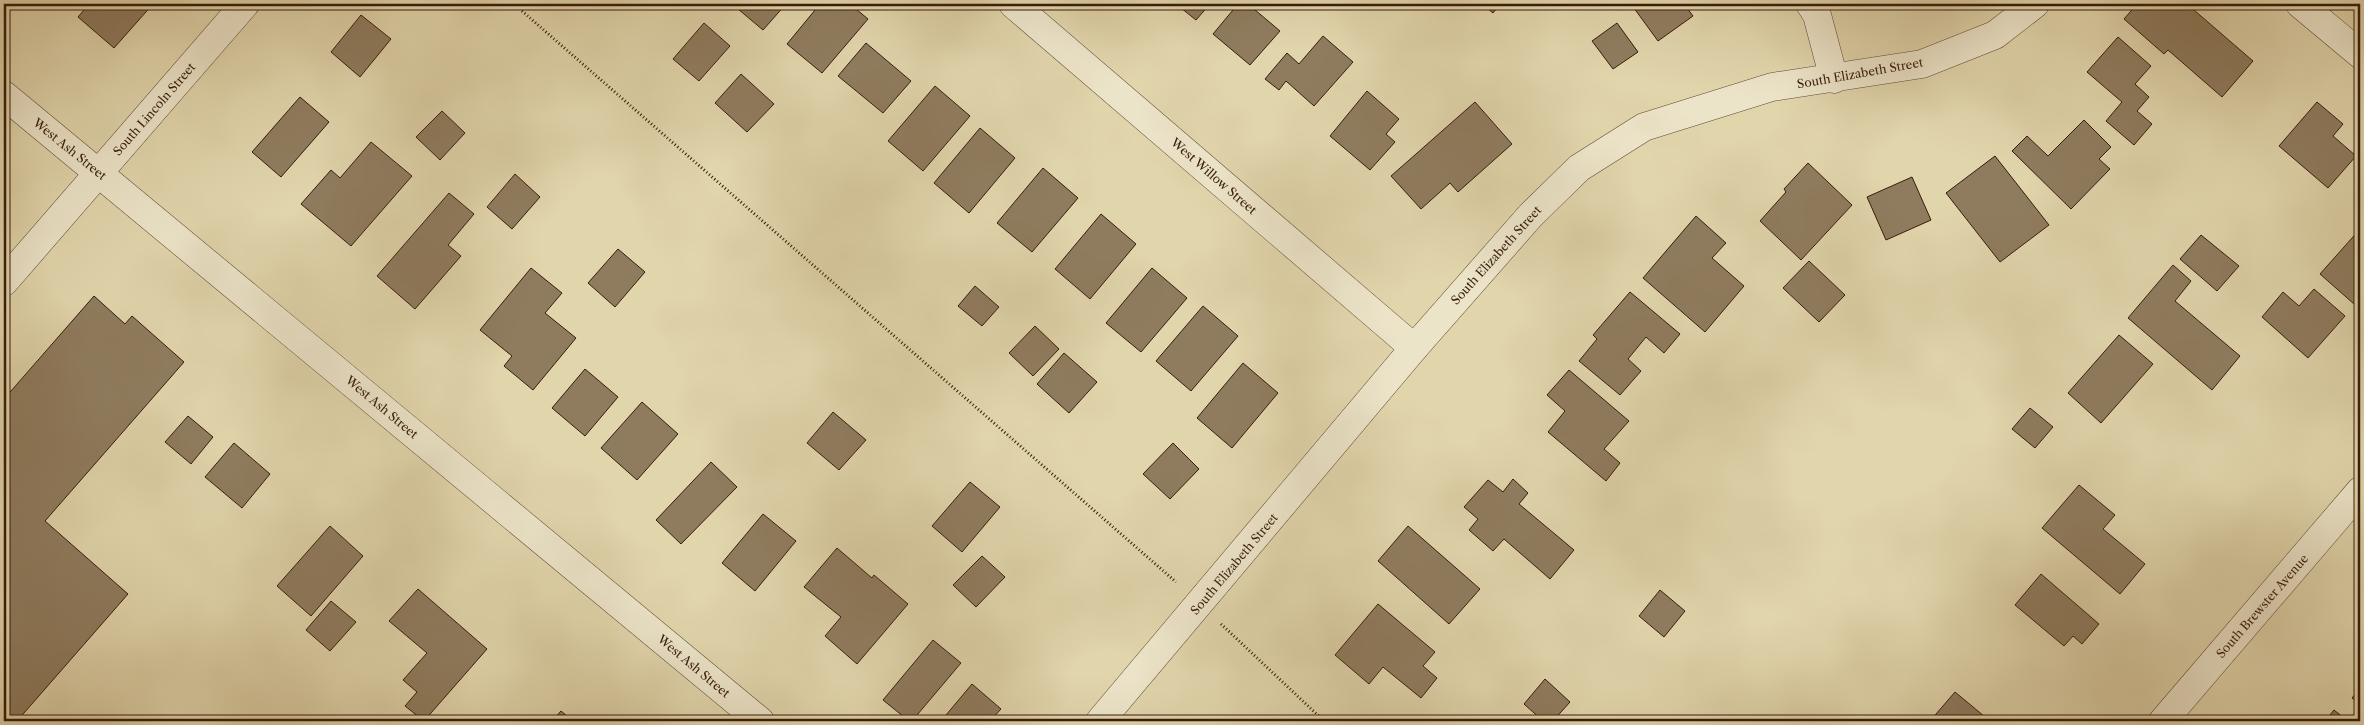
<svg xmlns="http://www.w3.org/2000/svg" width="2364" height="725" font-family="'Libre Caslon Text',serif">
<rect width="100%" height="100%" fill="#e1d5ac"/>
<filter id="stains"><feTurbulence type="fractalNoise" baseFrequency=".004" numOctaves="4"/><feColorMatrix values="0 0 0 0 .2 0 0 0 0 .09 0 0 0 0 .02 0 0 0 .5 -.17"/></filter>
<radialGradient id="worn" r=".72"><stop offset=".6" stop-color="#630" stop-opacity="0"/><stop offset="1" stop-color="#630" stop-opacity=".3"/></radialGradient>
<g fill="#8f7c5f" stroke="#371c0b">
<path d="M89,4H153L114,48L78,17Z"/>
<path d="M732,4H786L763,30Z"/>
<path d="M820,4H850L868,19L822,73L787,44Z"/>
<path d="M1176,4H1210L1196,20Z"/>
<path d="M1238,4H1248L1280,31L1250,65L1213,34Z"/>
<path d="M1482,4H1500L1493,13Z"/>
<path d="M1618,4H1631L1622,10Z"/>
<path d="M1631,4H1684L1693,16L1658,41Z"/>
<path d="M2137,4H2187L2253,61L2222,97L2168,50L2164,54L2124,19Z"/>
<path d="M361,15L391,39L360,77L331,52Z"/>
<path d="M704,23L730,46L699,81L673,59Z"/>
<path d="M1617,23L1638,52L1613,69L1592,41Z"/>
<path d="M1323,36L1353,62L1314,106L1286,81L1279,90L1265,79L1287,53L1299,64Z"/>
<path d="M2118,37L2151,66L2135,84L2149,97L2137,111L2152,124L2134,145L2106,121L2122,102L2087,72Z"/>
<path d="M866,43L911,81L883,113L838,76Z"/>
<path d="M741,74L774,104L747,132L715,103Z"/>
<path d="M935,86L970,116L923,171L888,141Z"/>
<path d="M1367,91L1399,119L1386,134L1395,142L1370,170L1330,136Z"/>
<path d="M300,97L329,122L281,177L252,152Z"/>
<path d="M1475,102L1512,144L1458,192L1450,183L1421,209L1391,176Z"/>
<path d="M2317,102L2343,124L2333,136L2356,156L2328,188L2279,146Z"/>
<path d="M442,111L465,133L440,160L416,137Z"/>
<path d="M2084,120L2111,147L2099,159L2110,169L2071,209L2012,151L2027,136L2048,156Z"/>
<path d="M980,128L1015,158L969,213L934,183Z"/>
<path d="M371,142L412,176L351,246L301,204L331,170L340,178Z"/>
<path d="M1995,156L2049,225L2000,262L1946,193Z"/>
<path d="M1808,163L1852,205L1801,260L1760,221L1786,192L1784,189Z"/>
<path d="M1043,168L1078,198L1032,252L997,223Z"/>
<path d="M515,174L540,197L512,229L487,207Z"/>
<path d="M1912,177L1931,220L1886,240L1867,197Z"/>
<path d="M449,193L474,214L448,245L461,256L415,309L377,276Z"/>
<path d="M1101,214L1136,244L1090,299L1055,269Z"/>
<path d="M1696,216L1726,243L1712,258L1744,286L1705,332L1643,278Z"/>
<path d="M2360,229V297L2354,304L2320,274Z"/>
<path d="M2201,235L2239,266L2217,291L2180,259Z"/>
<path d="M618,249L645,272L615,307L588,283Z"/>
<path d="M1809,261L1845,295L1819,322L1783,288Z"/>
<path d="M2173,265L2191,281L2175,301L2240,356L2212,390L2128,318Z"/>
<path d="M531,268L562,293L545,313L576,338L533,390L504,366L512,356L480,330Z"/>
<path d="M1152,268L1187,298L1141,352L1106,323Z"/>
<path d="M975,286L999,307L982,326L958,306Z"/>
<path d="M2314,289L2345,316L2308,358L2262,317L2283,292L2299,306Z"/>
<path d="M1630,292L1680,334L1664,353L1646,337L1628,359L1641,371L1620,395L1579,361L1597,339L1593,335Z"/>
<path d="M94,296L125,324L132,316L184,362L45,521L128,594L17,721H4V399Z"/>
<path d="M1203,306L1238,336L1191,391L1156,361Z"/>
<path d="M1035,326L1059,349L1033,376L1009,353Z"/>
<path d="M2119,335L2153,364L2101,423L2068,393Z"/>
<path d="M1064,353L1097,382L1069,413L1037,384Z"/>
<path d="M1243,363L1278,393L1232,448L1197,418Z"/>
<path d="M585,369L618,397L585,436L552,408Z"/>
<path d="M1569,370L1629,421L1604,449L1620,463L1606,481L1548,432L1565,411L1547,395Z"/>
<path d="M642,402L678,434L637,480L601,448Z"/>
<path d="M2030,408L2053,427L2035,448L2012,429Z"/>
<path d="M833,412L866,440L839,470L807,443Z"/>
<path d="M188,416L213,437L191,464L165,442Z"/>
<path d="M234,443L270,474L242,508L205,477Z"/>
<path d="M1173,443L1199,469L1170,499L1143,474Z"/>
<path d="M711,462L737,487L681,544L656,520Z"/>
<path d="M1513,479L1528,493L1519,504L1574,550L1550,579L1504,539L1493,551L1469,530L1478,519L1464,507L1488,480L1503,492Z"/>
<path d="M970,482L1000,507L962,552L932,526Z"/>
<path d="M2079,485L2115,515L2103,529L2145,564L2120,594L2042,528Z"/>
<path d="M763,514L796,541L755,591L722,563Z"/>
<path d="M330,526L363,556L311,616L277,586Z"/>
<path d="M1408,526L1480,589L1449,624L1378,561Z"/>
<path d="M837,548L872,578L874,575L908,604L857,664L825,636L841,617L804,587Z"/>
<path d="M982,556L1005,577L976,607L953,585Z"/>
<path d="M2041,574L2099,624L2082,644L2073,636L2064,646L2015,605Z"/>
<path d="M418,589L487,649L424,721L405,706L417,692L403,680L427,653L389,621Z"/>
<path d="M1660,590L1685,611L1664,637L1639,616Z"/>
<path d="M331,601L356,622L330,651L306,630Z"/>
<path d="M1378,604L1435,652L1423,666L1437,678L1421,698L1383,667L1369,684L1335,655Z"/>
<path d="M933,640L961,663L912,721H909L883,700Z"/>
<path d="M1545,679L1570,702L1553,721H1543L1524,704Z"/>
<path d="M972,684L1001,709L990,721H941Z"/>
<path d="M2360,688V704L2352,698Z"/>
<path d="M1955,692L1990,721H1930Z"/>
<path d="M2334,710L2348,721H2325Z"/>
<path d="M561,711L573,721H552Z"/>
</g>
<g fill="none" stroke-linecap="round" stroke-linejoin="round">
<defs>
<g id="minor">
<path d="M1013,4L1414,348"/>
<path d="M1810,4L1817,15L1834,79"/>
<path d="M2300,4L2360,54"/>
<path d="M4,95L760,721"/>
<path d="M4,282L245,4"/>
<path d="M1100,721L1414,348L1530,216L1579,168L1644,127L1772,87L1922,64L1995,35L2035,4"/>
<path d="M2163,721L2360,491"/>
</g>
</defs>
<use href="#minor" stroke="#624a33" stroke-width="29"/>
<g stroke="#371c0b" stroke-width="3" stroke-dasharray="1 2.5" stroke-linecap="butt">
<path d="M514,4L1176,582"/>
<path d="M1221,624L1324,721"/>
</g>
<use href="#minor" stroke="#ece4c9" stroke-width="28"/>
</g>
<g text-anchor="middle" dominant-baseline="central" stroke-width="4.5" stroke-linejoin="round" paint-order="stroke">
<g font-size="12" fill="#371c0b" stroke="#ece4c9">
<text transform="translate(1860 73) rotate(-10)">South Elizabeth Street</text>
<text transform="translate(154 109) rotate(-49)">South Lincoln Street</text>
<text transform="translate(70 149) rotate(39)">West Ash Street</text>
<text transform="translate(1214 176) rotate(41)">West Willow Street</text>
<text transform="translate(1496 255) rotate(-48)">South Elizabeth Street</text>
<text transform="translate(382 407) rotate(40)">West Ash Street</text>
<text transform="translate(1234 564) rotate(-50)">South Elizabeth Street</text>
<text transform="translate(2262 606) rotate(-49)">South Brewster Avenue</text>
<text transform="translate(694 666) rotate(40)">West Ash Street</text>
</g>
</g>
<rect width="2364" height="725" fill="none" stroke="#e1d5ac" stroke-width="20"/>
<rect x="5" y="5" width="2354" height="715" fill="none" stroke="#371c0b" stroke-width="2.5"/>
<rect x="10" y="10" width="2344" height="705" fill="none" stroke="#371c0b"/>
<rect width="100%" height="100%" filter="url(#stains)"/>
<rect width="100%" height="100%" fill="url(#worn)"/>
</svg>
